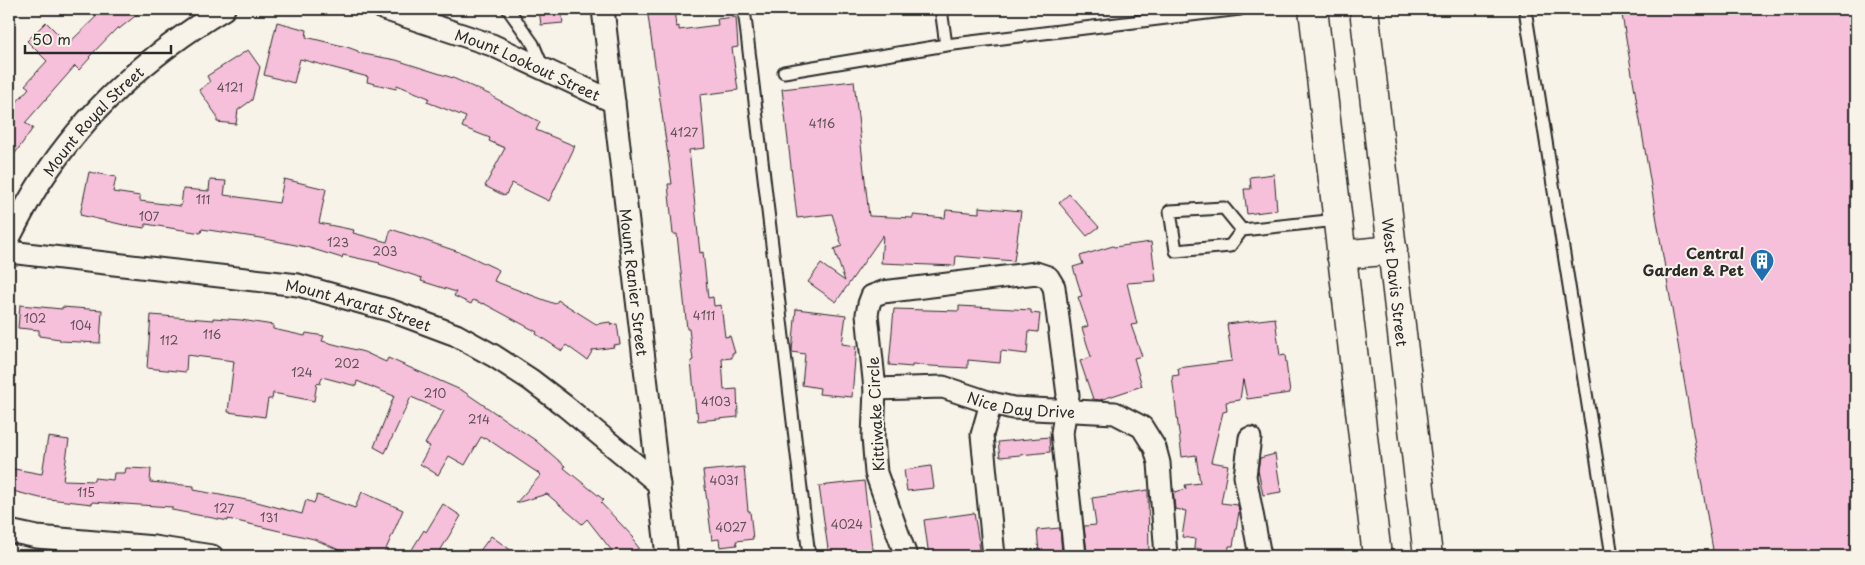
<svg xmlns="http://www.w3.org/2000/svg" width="1865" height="565" font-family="'Playpen Sans',sans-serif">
<rect width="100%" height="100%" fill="#f7f3e8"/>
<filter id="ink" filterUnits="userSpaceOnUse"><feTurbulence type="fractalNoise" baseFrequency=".02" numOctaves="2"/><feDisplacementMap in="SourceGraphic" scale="10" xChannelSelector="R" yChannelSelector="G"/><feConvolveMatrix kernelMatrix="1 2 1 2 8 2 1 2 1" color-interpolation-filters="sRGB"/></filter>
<g filter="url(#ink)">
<g fill="#f7c0da" stroke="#2b2b2b">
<path d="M104,9H144L119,29L118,27L89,57L90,58L79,70L75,66L25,123L33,128L9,162V111L29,88L25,85L47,61L27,41L46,22L68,44Z"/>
<path d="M539,9H561L563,23L541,25Z"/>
<path d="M647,9H674L676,27L679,26V30L718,25L717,19L736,17L738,47L732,48L738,90L700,95L705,148L689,150L700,253L703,252L708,298L713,297L714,306L721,305L725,337L730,336L735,353H732V358L722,359L724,390L737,389L738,417L698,421L697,411L696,412L691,361L693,360L689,329H687L677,234H673L668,184H672Z"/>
<path d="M1621,9H1856V556H1714Z"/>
<path d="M277,22L307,30L306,37L347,47L358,51V53L396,60L453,78L493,96V97L540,122L536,130L575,146L549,201L512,183L505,196L485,186L505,148L489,141L490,138L462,127L466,117L427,102L429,98L397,85L396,89L367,82L368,77L300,59L294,83L264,75Z"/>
<path d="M248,50L260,67L252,100L238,110L236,124L217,122V116L199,90L210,82L207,76Z"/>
<path d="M854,81L869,216L913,218V215L945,218L946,210L979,213V207L1021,211L1014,261L956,256L955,266L881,263L883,235L836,302L808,282L821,264L845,281L834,249L842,246L832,214L797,218L782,89Z"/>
<path d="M89,172L116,177L113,192L140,196V201L181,206L183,189L209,191L210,180L226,181L224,195L279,203L284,179L326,189L319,223L354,230L353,233L387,242L391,229L465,254L499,270L494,281L555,304L558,300L596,324L610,322L611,325L617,324L620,344L613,345L614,347L593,350L587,360L566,345L562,351L536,334L537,332L483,303V304L473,300L471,304L454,296L456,292L421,281L422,278L379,264L380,263L343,255L342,258L306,247L260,238L202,229L201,233L146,224L145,228L124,225L80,215Z"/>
<path d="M1274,174L1277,210L1247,214L1244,189H1251L1250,177Z"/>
<path d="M1069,194L1099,227L1087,236L1059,203Z"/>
<path d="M1151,242L1156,281L1127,283L1137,324L1131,325L1142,356L1134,358L1142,386L1100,400L1093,399L1080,361L1091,357L1082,328L1088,326L1078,297L1082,296L1073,267L1083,264L1080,256L1113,246L1114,247Z"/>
<path d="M20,305L62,309V307L102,310L100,343L60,341V339L39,336V330L18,328Z"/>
<path d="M959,306L1031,310V313L1040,314L1038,332L1029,331L1027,354L1001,351L1000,363L968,360V368L912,365V367L889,365L894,309L959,311Z"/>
<path d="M796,309L846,315L842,344L856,346L852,397L819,394L820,388L802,385L805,354L792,352V351Z"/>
<path d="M151,315L213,320V318L241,320L273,325V329L305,336L306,333L324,336L322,341L364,352L386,362L388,358L463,391L535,440L565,466L564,468L604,500L601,503L634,538L632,539L639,548L628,556H616L587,519L582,524L547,494L516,503L541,475L486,438L485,439L481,437L465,465L449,456L438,475L420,464L430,446L425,444L444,411L411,397L385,453L374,447L394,396L357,381L356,386L322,377L320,384L317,383L314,401L273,393L272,399H268L265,417L228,412L234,361L187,355L186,372L147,368Z"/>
<path d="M1275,318L1280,356L1285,355L1290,393L1247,399L1243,379L1240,400L1226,402L1227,411L1223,412L1211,462L1228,465L1221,503L1238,505L1239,512L1233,546H1229L1228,554L1194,548L1195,539L1182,537L1186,511L1175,509L1173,488L1175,492L1186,489L1185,485L1200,483L1196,455L1182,457L1172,376L1179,375L1178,368L1232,361L1227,324Z"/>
<path d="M48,437L69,440L63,480L94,481V478L113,480L114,473H125L126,468L151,469L150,482L194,486V490L257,502L302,514L306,500L314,503L317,495L355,508L362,492L403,510L383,556H353L314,539L228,519V521L172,510V507L92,502V504L40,498L9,490V468L42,474Z"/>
<path d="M1049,437L1050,452L1000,457L998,442Z"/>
<path d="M1275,454L1281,492L1263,495L1258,470L1260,458Z"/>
<path d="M931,466L934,488L907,491L904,470Z"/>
<path d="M744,467L748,511H750L753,539L736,541L737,545L720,547L719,539L712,540L703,471Z"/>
<path d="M864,481L873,556H829L819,486Z"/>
<path d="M1148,490L1149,556H1093V551L1087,552L1084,526L1096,525L1092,498Z"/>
<path d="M443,504L461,516L437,556H408L424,530L426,532Z"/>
<path d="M974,513L980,549H978V552H975V556H956L955,554L929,556L924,520Z"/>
<path d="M1060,528L1062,555L1051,556L1050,551L1039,552L1037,530Z"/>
<path d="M491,536L519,556H476Z"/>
</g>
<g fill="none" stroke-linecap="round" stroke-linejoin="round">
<defs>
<g id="lane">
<path d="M508,9L533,44L543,68"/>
<path d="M744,9L809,556"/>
<path d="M941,9L946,45"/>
<path d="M1525,9L1612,556"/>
<path d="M784,72L946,45L1240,9"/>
<path d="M1242,230L1230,246L1176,251L1170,211L1224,208L1242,230L1337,220"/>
</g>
<g id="street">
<path id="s1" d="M384,9L492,45L614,102"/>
<path id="s2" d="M603,9L667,556"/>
<path id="s3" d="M9,238C19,219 29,199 41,181C87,110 151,53 224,9"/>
<path id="s4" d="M9,252L298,285L392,311L456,335L494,356L531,380L565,406L659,484"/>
<path id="s5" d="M875,389L943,387L991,403L1013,408L1115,413L1142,427L1155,448L1159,463L1166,556"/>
<path d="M991,403L982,435L994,556"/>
<path d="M1250,438L1245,476L1260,556"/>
<path d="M9,531L37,537L154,547L212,556"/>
<path d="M906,556L876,473L873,437L875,389L867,314L869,304L872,296L883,292L1036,273L1048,277L1054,287L1068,395L1062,433L1075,556"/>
</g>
<g id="secondary">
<path d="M1313,9L1377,556"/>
<path id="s6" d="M1364,9L1428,556"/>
<path d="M1341,255L1393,250"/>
</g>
</defs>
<use href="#lane" stroke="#2b2b2b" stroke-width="15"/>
<use href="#street" stroke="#2b2b2b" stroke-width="25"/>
<use href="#secondary" stroke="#2b2b2b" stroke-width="31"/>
<use href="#lane" stroke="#f7f3e8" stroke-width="11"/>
<use href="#street" stroke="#f7f3e8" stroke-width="21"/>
<use href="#secondary" stroke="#f7f3e8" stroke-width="28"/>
</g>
</g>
<defs>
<symbol id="building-pin" viewBox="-11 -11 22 30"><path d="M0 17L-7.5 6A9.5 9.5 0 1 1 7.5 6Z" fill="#1f6fb2" stroke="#f7f3e8"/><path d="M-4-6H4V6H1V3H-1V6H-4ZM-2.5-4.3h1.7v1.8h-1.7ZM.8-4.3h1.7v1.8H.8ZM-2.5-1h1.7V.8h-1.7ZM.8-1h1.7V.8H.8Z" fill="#fff"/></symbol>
</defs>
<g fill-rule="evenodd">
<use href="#building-pin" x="1748" y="247" width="28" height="38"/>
</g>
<g text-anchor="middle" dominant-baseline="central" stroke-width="4" stroke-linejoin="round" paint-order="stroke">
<g font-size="12" fill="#5e5057">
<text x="230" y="87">4121</text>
<text x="822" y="123">4116</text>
<text x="684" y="132">4127</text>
<text x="203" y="199">111</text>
<text x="149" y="216">107</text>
<text x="338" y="242">123</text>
<text x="385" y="251">203</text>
<text x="704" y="315">4111</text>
<text x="35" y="318">102</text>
<text x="81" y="325">104</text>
<text x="212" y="334">116</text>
<text x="169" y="340">112</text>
<text x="347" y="363">202</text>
<text x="302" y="372">124</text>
<text x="435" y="393">210</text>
<text x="716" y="401">4103</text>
<text x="479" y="419">214</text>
<text x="724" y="480">4031</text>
<text x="86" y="492">115</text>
<text x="224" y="508">127</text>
<text x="269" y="517">131</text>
<text x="847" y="524">4024</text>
<text x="731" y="527">4027</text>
</g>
<g font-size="15" fill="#2b2b2b" stroke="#f7f3e8">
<text stroke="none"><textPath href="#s1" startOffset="154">Mount Lookout Street</textPath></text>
<text stroke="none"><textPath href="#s3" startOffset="145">Mount Royal Street</textPath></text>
<text stroke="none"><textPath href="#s6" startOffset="275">West Davis Street</textPath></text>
<text stroke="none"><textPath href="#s2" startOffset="275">Mount Ranier Street</textPath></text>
<text stroke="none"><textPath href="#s4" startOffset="354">Mount Ararat Street</textPath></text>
<text stroke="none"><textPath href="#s5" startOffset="149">Nice Day Drive</textPath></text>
<text transform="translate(875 414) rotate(-93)">Kittiwake Circle</text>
</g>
<g font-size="15" font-weight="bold" fill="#2b2b2b" stroke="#f7f3e8" text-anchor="end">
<text x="1744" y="252">Central<tspan x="1744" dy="17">Garden &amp; Pet</tspan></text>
</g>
</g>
<rect width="1865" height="565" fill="none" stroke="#f7f3e8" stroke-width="30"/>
<rect x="15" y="15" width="1835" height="535" fill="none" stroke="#2b2b2b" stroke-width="2" filter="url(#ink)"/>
<path d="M25 45v8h146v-8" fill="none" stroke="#2b2b2b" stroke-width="2.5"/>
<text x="32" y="45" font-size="15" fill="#2b2b2b" stroke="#f7f3e8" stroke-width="4" paint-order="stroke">50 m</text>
</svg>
